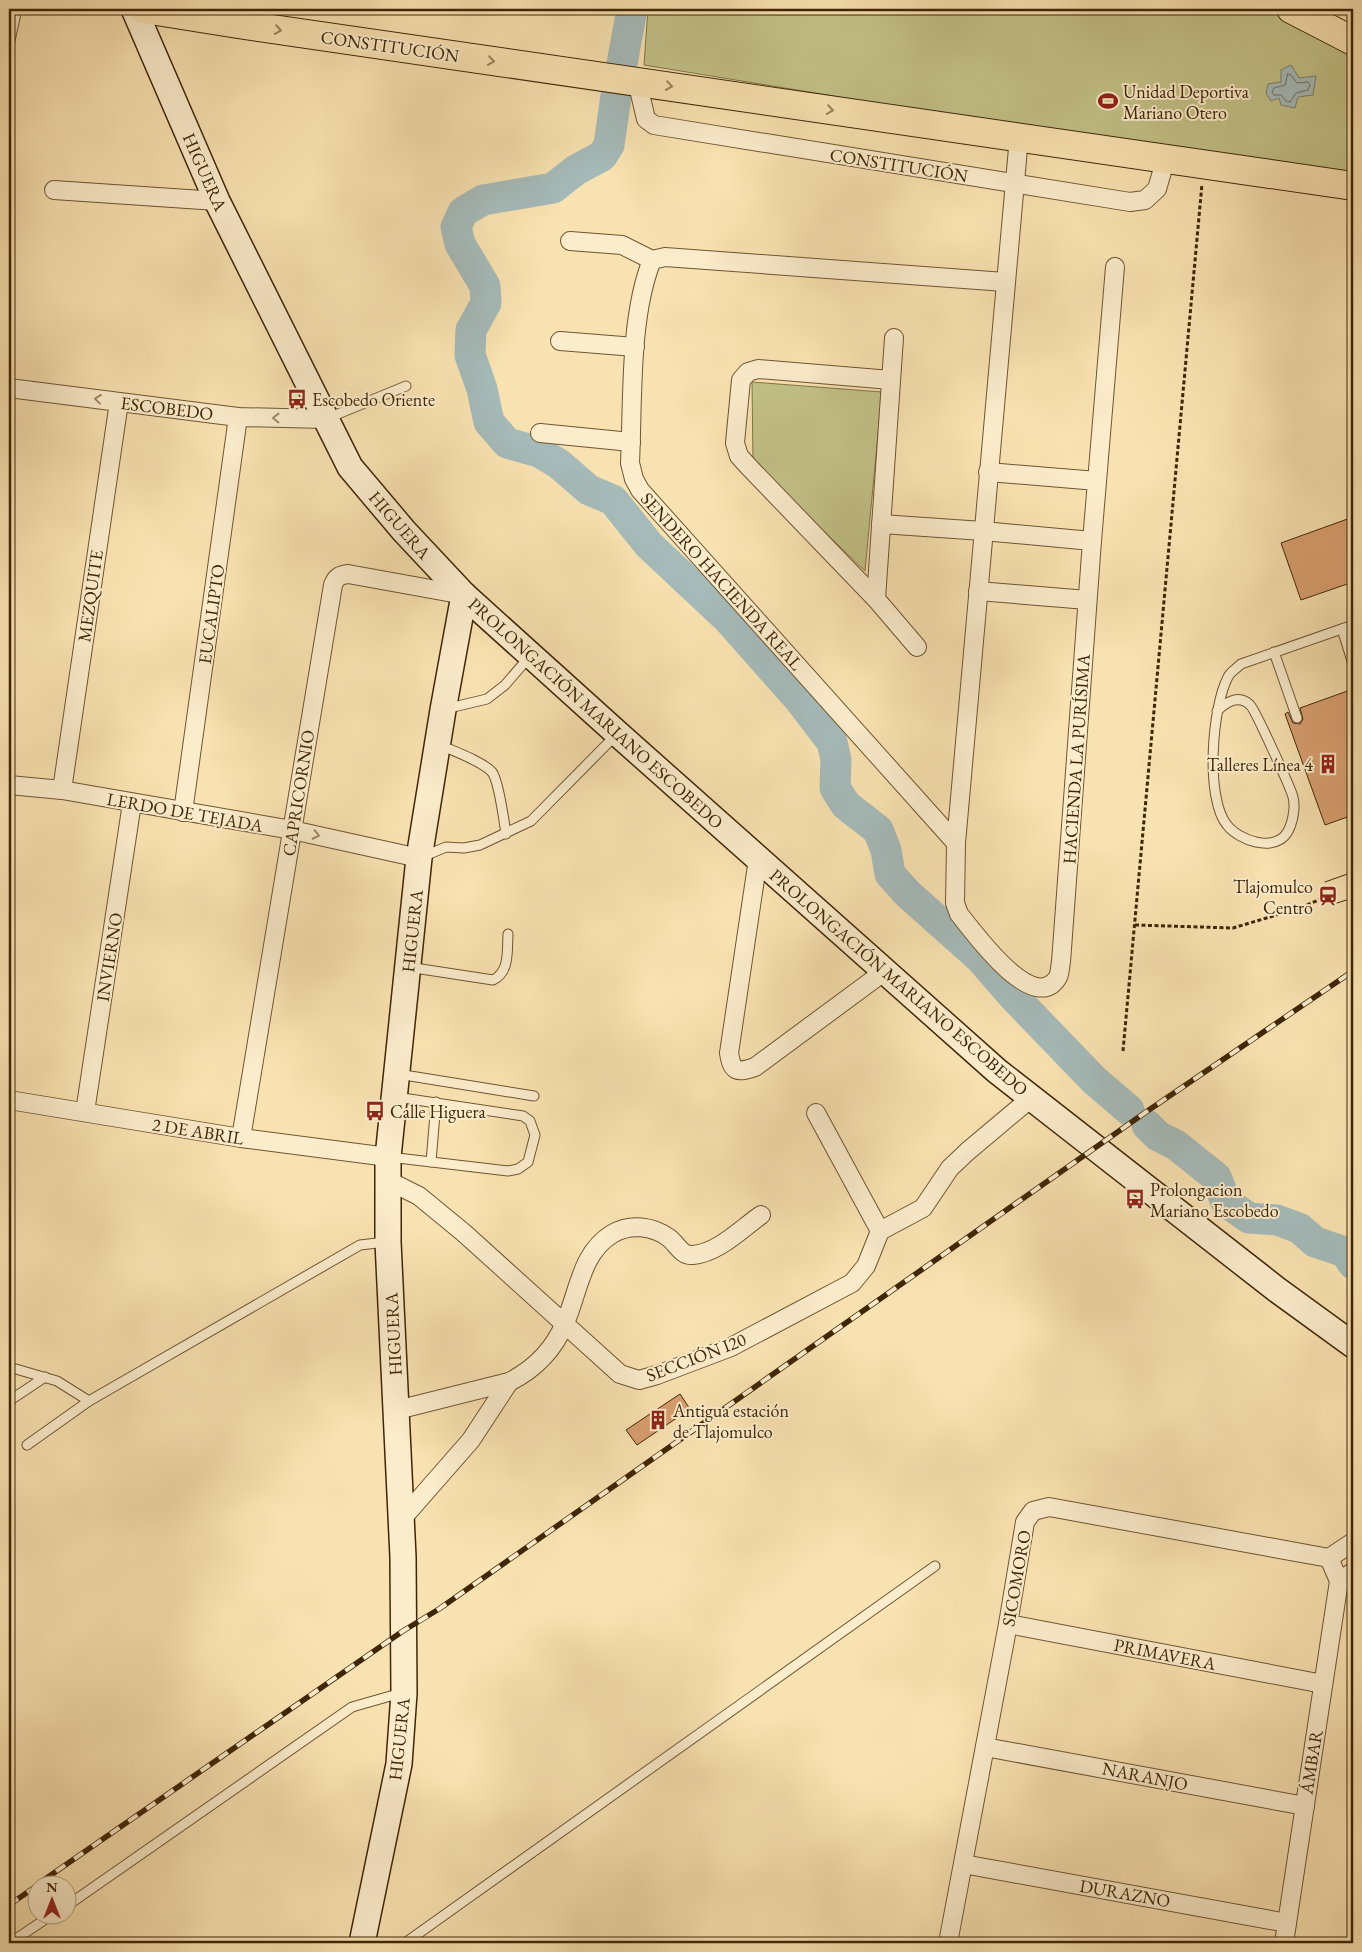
<svg xmlns="http://www.w3.org/2000/svg" width="1362" height="1952" font-family="'EB Garamond',serif">
<rect width="100%" height="100%" fill="#f9e2b1"/>
<filter id="stains"><feTurbulence type="fractalNoise" baseFrequency=".004" numOctaves="4"/><feColorMatrix values="0 0 0 0 .2 0 0 0 0 .09 0 0 0 0 .02 0 0 0 .5 -.17"/></filter>
<radialGradient id="worn" r=".72"><stop offset=".6" stop-color="#630" stop-opacity="0"/><stop offset="1" stop-color="#630" stop-opacity=".3"/></radialGradient>
<g fill="#c3c288" stroke="#817447">
<path d="M648,9H1288L1353,46V176L986,121L644,65Z"/>
<path d="M752,382L882,392L865,571L753,463Z"/>
</g>
<path fill="#a5bab9" stroke="#7c7f71" d="M1291,65L1299,78L1316,76L1313,95L1298,97L1295,108L1281,105L1279,98L1271,101L1266,93L1268,84L1281,82V70Z"/>
<g fill="none" stroke-linecap="round" stroke-linejoin="round">
<path stroke="#727060" stroke-width="1" d="M1288,74L1291,75L1297,83L1308,82L1310,85L1308,90L1296,93L1290,102L1286,101L1281,95H1274L1272,92L1274,88L1285,85Z"/>
<g stroke="#a5bab9" stroke-width="31">
<path d="M621,69L632,9"/>
<path d="M617,89L609,145L602,156L576,170L553,188L483,200L463,212L456,227L460,244L485,286L486,303L471,330L470,355L482,389L489,422L507,443L539,452L559,464L589,490L613,500L649,545L728,619L799,699L832,742L836,760L835,788L846,805L878,830L886,850L890,874L908,894L981,959L1014,997L1094,1080L1129,1110"/>
<path d="M1147,1125L1158,1136L1176,1145L1216,1177L1226,1202L1249,1218L1277,1220L1299,1228L1315,1242L1345,1252L1353,1264"/>
</g>
</g>
<g fill="#d99f70" stroke="#3f2606">
<path d="M1353,517V582L1301,600L1281,543Z"/>
<path d="M1353,689V815L1325,825L1285,714L1288,712L1293,723L1300,724L1303,719L1300,708Z"/>
<path d="M680,1394L690,1409L637,1445L626,1430Z"/>
</g>
<g fill="none" stroke-linecap="round" stroke-linejoin="round">
<defs>
<g id="lane">
<path d="M9,45L17,9"/>
<path d="M328,418L406,386"/>
<path d="M1342,629L1353,664"/>
<path d="M1274,652L1297,718"/>
<path d="M445,709L487,699L505,685L530,656"/>
<path d="M1217,711C1226,702 1239,694 1250,705C1255,709 1291,789 1293,797C1296,809 1292,832 1281,839C1273,844 1264,844 1256,842C1246,840 1233,833 1227,825C1205,798 1212,707 1228,677C1230,672 1237,668 1241,664L1353,625"/>
<path d="M440,745C453,751 482,761 492,772C499,781 504,821 506,834"/>
<path d="M422,857L446,847L464,848L480,845L531,821L617,734"/>
<path d="M408,967L493,980C510,972 507,950 508,934"/>
<path d="M398,1074L534,1096"/>
<path d="M389,1157L508,1171L518,1169L528,1162L535,1135L530,1121L523,1116L396,1097"/>
<path d="M431,1162L436,1102"/>
<path d="M9,1367L57,1381L89,1401"/>
<path d="M9,1401L45,1377"/>
<path d="M27,1445L89,1401L360,1245L386,1242"/>
<path d="M68,1905L352,1707L401,1693"/>
<path d="M10,1943L53,1914"/>
<path d="M405,1943L935,1566"/>
</g>
<g id="street">
<path d="M637,81L646,119L654,125L1130,202L1145,200L1157,189L1166,158"/>
<path d="M1019,137L956,843L955,903L959,914C973,931 1034,1017 1058,977C1060,973 1060,966 1061,962L1092,541L1115,267"/>
<path d="M54,190L217,201"/>
<path d="M570,241L622,245L652,260"/>
<path d="M560,341L635,347"/>
<path d="M891,380L758,369L748,372L741,380L735,443L739,456L748,466L876,599L917,647"/>
<path d="M9,388L238,417L325,419"/>
<path d="M540,433L631,442"/>
<path d="M988,472L1097,481"/>
<path d="M881,524L983,531L1092,541"/>
<path d="M978,591L1087,600"/>
<path d="M876,599L894,338"/>
<path d="M9,785L62,790L292,830L419,858"/>
<path d="M62,790L119,402"/>
<path d="M183,812L238,417"/>
<path d="M956,843L640,490L634,479L630,463C633,401 629,317 652,260L665,257L1005,282"/>
<path d="M758,859L729,1053C732,1072 737,1073 755,1067L885,971"/>
<path d="M9,1100L241,1138L388,1157"/>
<path d="M85,1112L132,803"/>
<path d="M816,1113L880,1231"/>
<path d="M241,1138L333,585C336,577 340,575 348,574L464,595"/>
<path d="M387,1180L419,1196L464,1233L620,1374L639,1380L657,1375L731,1347L852,1283L866,1266L880,1231L923,1208L950,1168L968,1151L1031,1098"/>
<path d="M397,1410L509,1382C535,1369 554,1349 565,1323C579,1291 581,1253 612,1234C630,1223 653,1226 669,1238C677,1244 681,1256 693,1255C718,1253 741,1229 761,1215"/>
<path d="M401,1520L471,1440L509,1382"/>
<path d="M1329,1558L1353,1542"/>
<path d="M1339,1581L1353,1572"/>
<path d="M1008,1624L1323,1684"/>
<path d="M985,1747L1305,1806"/>
<path d="M963,1864L1287,1923"/>
<path d="M948,1943L1008,1624L1025,1522L1033,1511L1049,1507L1329,1558"/>
<path d="M1284,1943L1339,1581L1329,1558"/>
</g>
<g id="secondary">
<path d="M134,9L217,201L350,467L404,531L464,595L443,710L419,858L388,1157V1242L403,1557L404,1693L399,1764L362,1943"/>
<path d="M464,595L618,734L997,1071L1276,1289L1353,1345"/>
</g>
<g id="primary">
<path d="M144,9L238,24L1353,186"/>
<path d="M1291,9L1353,41"/>
</g>
</defs>
<use href="#lane" stroke="#6e5531" stroke-width="11"/>
<use href="#street" stroke="#6e5531" stroke-width="20"/>
<use href="#secondary" stroke="#3f2606" stroke-width="28"/>
<use href="#primary" stroke="#3f2606" stroke-width="30"/>
<g stroke="#3f2606" stroke-width="3" stroke-dasharray="4 2.5" stroke-linecap="butt">
<path d="M1135,925L1233,928L1300,908L1330,895"/>
<path d="M1123,1051L1202,184"/>
</g>
<use href="#lane" stroke="#fbeccc" stroke-width="9"/>
<use href="#street" stroke="#fbeccc" stroke-width="18"/>
<use href="#secondary" stroke="#fbeccc" stroke-width="25"/>
<use href="#primary" stroke="#f9e2b1" stroke-width="28"/>
<g stroke="#3f2606" stroke-width="1">
<path d="M1325,882L1353,872"/>
<path d="M1337,903L1353,898"/>
</g>
<defs>
<g id="rail">
<path d="M38,1884L403,1631L439,1609L1146,1112L1353,971"/>
<path d="M9,1905L38,1885"/>
</g>
</defs>
<use href="#rail" stroke="#3f2606" stroke-width="5.5"/>
<use href="#rail" stroke="#fbeccc" stroke-width="4" stroke-dasharray="11" stroke-linecap="butt"/>
</g>
<defs><path id="oneway-chevron" d="M-2-3.5L2.5 0L-2 3.5" fill="none" stroke-width="1.6" stroke-linecap="round" stroke-linejoin="round" transform="scale(1.25)"/></defs>
<g stroke="#9c845c">
<use href="#oneway-chevron" transform="translate(278 30) rotate(8)"/>
<use href="#oneway-chevron" transform="translate(491 61) rotate(8)"/>
<use href="#oneway-chevron" transform="translate(669 86) rotate(8)"/>
<use href="#oneway-chevron" transform="translate(830 110) rotate(8)"/>
</g>
<g stroke="#9d8969">
<use href="#oneway-chevron" transform="translate(98 399) rotate(-173)"/>
<use href="#oneway-chevron" transform="translate(276 418) rotate(-179)"/>
<use href="#oneway-chevron" transform="translate(316 835) rotate(12)"/>
</g>
<defs>
<symbol id="stadium-bare" viewBox="-9 -9 18 18"><path d="M0-5a6.5 5 0 1 0 0 10a6.5 5 0 1 0 0-10ZM-3.5-1.8h7v3.6h-7Z" fill="#8f2418" stroke="#fbeccc" stroke-width="2.5" paint-order="stroke"/></symbol>
<symbol id="bus-bare" viewBox="-9 -9 18 18"><path d="M-5-6H5V4H4V6H2V4H-2V6H-4V4H-5ZM-3.5-4V0h7V-4ZM-3.5 1.2v1.5H-2V1.2ZM2 1.2v1.5H3.5V1.2Z" fill="#8f2418" stroke="#fbeccc" stroke-width="2.5" paint-order="stroke"/></symbol>
<symbol id="building-bare" viewBox="-9 -9 18 18"><path d="M-4-6H4V6H1V3H-1V6H-4ZM-2.5-4.3h1.7v1.8h-1.7ZM.8-4.3h1.7v1.8H.8ZM-2.5-1h1.7V.8h-1.7ZM.8-1h1.7V.8H.8Z" fill="#8f2418" stroke="#fbeccc" stroke-width="2.5" paint-order="stroke"/></symbol>
<symbol id="station-bare" viewBox="-9 -9 18 18"><path d="M-3-6H3Q5-6 5-4V2Q5 4 3 4L4.5 6H3L1.5 4h-3L-3 6H-4.5L-3 4Q-5 4-5 2V-4Q-5-6-3-6ZM-3.5-4v3h7v-3ZM-3.5 1v1.5H-2V1ZM2 1v1.5H3.5V1Z" fill="#8f2418" stroke="#fbeccc" stroke-width="2.5" paint-order="stroke"/></symbol>
</defs>
<g fill-rule="evenodd">
<use href="#stadium-bare" x="1094" y="87" width="28" height="28"/>
<use href="#bus-bare" x="283" y="385" width="28" height="28"/>
<use href="#building-bare" x="1314" y="750" width="28" height="28"/>
<use href="#station-bare" x="1314" y="882" width="28" height="28"/>
<use href="#bus-bare" x="361" y="1097" width="28" height="28"/>
<use href="#bus-bare" x="1121" y="1185" width="28" height="28"/>
<use href="#building-bare" x="644" y="1406" width="28" height="28"/>
</g>
<g text-anchor="middle" dominant-baseline="central" stroke-width="4" stroke-linejoin="round" paint-order="stroke">
<g font-size="18" fill="#3f2606" stroke="#fbeccc">
<text transform="translate(390 46) rotate(8)">CONSTITUCIÓN</text>
<text transform="translate(899 165) rotate(9)">CONSTITUCIÓN</text>
<text transform="translate(205 172) rotate(66)">HIGUERA</text>
<text transform="translate(167 408) rotate(7)">ESCOBEDO</text>
<text transform="translate(400 525) rotate(49)">HIGUERA</text>
<text transform="translate(722 581) rotate(48)">SENDERO HACIENDA REAL</text>
<text transform="translate(90 596) rotate(-82)">MEZQUITE</text>
<text transform="translate(211 614) rotate(-82)">EUCALIPTO</text>
<text transform="translate(596 713) rotate(42)">PROLONGACIÓN MARIANO ESCOBEDO</text>
<text transform="translate(1076 759) rotate(-86)">HACIENDA LA PURÍSIMA</text>
<text transform="translate(298 793) rotate(-81)">CAPRICORNIO</text>
<text transform="translate(185 812) rotate(10)">LERDO DE TEJADA</text>
<text transform="translate(412 931) rotate(-84)">HIGUERA</text>
<text transform="translate(109 957) rotate(-81)">INVIERNO</text>
<text transform="translate(899 982) rotate(41)">PROLONGACIÓN MARIANO ESCOBEDO</text>
<text transform="translate(198 1131) rotate(9)">2 DE ABRIL</text>
<text transform="translate(393 1334) rotate(-93)">HIGUERA</text>
<text transform="translate(696 1357) rotate(-21)">SECCIÓN I20</text>
<text transform="translate(1016 1578) rotate(-80)">SICOMORO</text>
<text transform="translate(1165 1654) rotate(11)">PRIMAVERA</text>
<text transform="translate(399 1739) rotate(-84)">HIGUERA</text>
<text transform="translate(1311 1762) rotate(-81)">ÁMBAR</text>
<text transform="translate(1145 1776) rotate(11)">NARANJO</text>
<text transform="translate(1125 1893) rotate(10)">DURAZNO</text>
</g>
<g font-size="18" fill="#3f2606" stroke="#fbeccc" text-anchor="start">
<text x="1123" y="91">Unidad Deportiva<tspan x="1123" dy="21">Mariano Otero</tspan></text>
<text x="312" y="399">Escobedo Oriente</text>
<text x="1313" y="764" text-anchor="end">Talleres Línea 4</text>
<text x="1313" y="886" text-anchor="end">Tlajomulco<tspan x="1313" dy="21">Centro</tspan></text>
<text x="390" y="1111">Calle Higuera</text>
<text x="1150" y="1189">Prolongacion<tspan x="1150" dy="21">Mariano Escobedo</tspan></text>
<text x="673" y="1410">Antigua estación<tspan x="673" dy="21">de Tlajomulco</tspan></text>
</g>
</g>
<rect width="1362" height="1952" fill="none" stroke="#f9e2b1" stroke-width="30"/>
<rect x="10" y="10" width="1342" height="1932" fill="none" stroke="#3f2606" stroke-width="2.5"/>
<rect x="15" y="15" width="1332" height="1922" fill="none" stroke="#3f2606"/>
<g transform="translate(52 1900)"><circle r="24" fill="#fbeccc" stroke="#b09d7d"/>
<path d="M0-4L9 19L0 12L-9 19Z" fill="#8f2418"/>
<text y="-8" font-size="14" font-weight="bold" text-anchor="middle" fill="#3f2606">N</text>
</g>
<rect width="100%" height="100%" filter="url(#stains)"/>
<rect width="100%" height="100%" fill="url(#worn)"/>
</svg>
